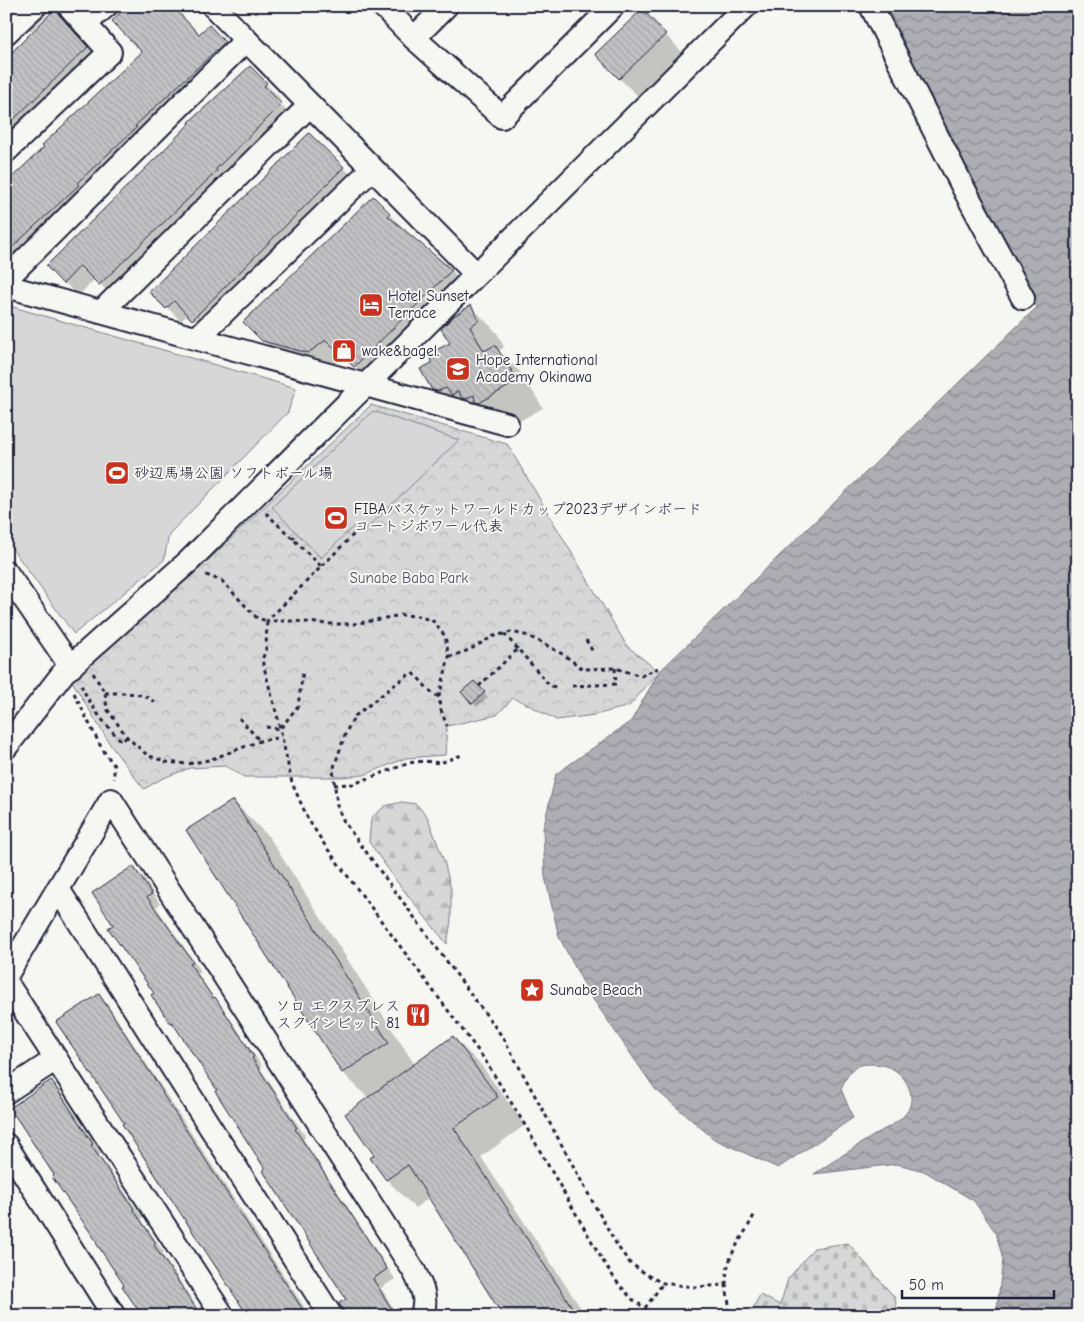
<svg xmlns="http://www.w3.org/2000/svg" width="1084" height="1322" font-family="'Comic Neue','Klee One',sans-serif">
<defs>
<pattern id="forest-firs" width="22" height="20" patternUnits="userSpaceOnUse" patternTransform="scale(1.25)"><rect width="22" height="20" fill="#d7d7d7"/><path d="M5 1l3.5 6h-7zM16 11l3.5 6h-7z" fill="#b8b8b9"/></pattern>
<pattern id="cemetery-stones" width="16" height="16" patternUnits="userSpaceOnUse" patternTransform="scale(1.25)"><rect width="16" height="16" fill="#d7d7d7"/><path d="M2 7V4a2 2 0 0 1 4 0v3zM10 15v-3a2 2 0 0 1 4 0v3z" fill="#b8b8b9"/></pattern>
<pattern id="park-crowns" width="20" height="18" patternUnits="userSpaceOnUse" patternTransform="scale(1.25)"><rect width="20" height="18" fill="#d7d7d7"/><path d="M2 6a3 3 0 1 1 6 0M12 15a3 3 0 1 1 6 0" fill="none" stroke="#b8b8b9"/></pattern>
<pattern id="water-waves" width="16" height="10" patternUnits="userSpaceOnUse" patternTransform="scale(1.25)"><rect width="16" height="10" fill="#adadb3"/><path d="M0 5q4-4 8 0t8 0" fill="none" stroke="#8c8c93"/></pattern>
<pattern id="building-back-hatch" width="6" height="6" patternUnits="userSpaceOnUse" patternTransform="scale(1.25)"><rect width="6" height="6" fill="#c2c2c4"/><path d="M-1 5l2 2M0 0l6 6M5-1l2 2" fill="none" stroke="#a6a6a9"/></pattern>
</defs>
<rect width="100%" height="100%" fill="#f6f6f2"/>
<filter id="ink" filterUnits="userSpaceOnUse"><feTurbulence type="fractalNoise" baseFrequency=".02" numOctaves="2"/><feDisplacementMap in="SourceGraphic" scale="10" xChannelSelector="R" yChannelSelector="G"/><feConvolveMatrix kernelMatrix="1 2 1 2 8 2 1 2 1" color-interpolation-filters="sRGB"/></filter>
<g filter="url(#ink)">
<path fill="url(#forest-firs)" stroke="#7c7c89" d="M402,802L416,804L427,816L444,861L451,889V921L447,944L398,883L369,842L371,818L385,806Z"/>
<path fill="url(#cemetery-stones)" stroke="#7c7c89" d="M848,1243L895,1298L898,1316H749L760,1295L780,1305L788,1279L814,1248Z"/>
<path fill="url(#park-crowns)" stroke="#7c7c89" d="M371,405L507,444L627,646L659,672L629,706L595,715L556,720L529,705L513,698L497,715L447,726L445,755L406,758L364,775L342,777H244L225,766L190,768L163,778L144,789L111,746L72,681L198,570Z"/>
<g fill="#d7d7d7" stroke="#7c7c89">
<path d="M6,305L296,388L288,412L169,534L164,560L74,634L6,540Z"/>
<path d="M373,411L459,440L363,532L355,525L321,558L272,507Z"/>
</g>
<path fill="url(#water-waves)" stroke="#757583" d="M887,6H1078V1316H996L1003,1260L996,1233L974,1201L924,1171L897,1164L814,1174C835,1160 855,1147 876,1134C887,1127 899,1123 907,1112C917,1097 907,1077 893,1069C886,1064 863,1062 856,1067C848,1073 845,1080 841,1089L853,1118L778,1168L714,1139L655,1089L588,992L559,937L545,877L543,829L556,774L631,721L659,672L1037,307L917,70Z"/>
<g fill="#0003">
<path d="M6,6H49L52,9L31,31L23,23L6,40Z"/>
<path d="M103,6H126L114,17Z"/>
<path d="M56,10L70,24L73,30L101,62L6,154V59Z"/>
<path d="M660,29L683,53L638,96L619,78Z"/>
<path d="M199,36L222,40L238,56L6,281V184Z"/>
<path d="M250,68L280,98L277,101L294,119L114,298L95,279L78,296L48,266Z"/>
<path d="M309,134L357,181L207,333L188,314L181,321L151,292Z"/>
<path d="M373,198L406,231L405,232L452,271L469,288L372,383L344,356L326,370L281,357L245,322Z"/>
<path d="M471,306L497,333L504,347L499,351L521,373L543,408L506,428L460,416L433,389V364L451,343Z"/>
<path d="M474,682L488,697L477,707L463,692Z"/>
<path d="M233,801L269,837L415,1065L453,1037L481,1065L525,1125L481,1157L586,1316H505L430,1197L415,1208L387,1180L372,1158L376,1155L369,1099L343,1073L188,831Z"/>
<path d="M133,867L142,876L160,904L156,907L201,971L198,974L216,1001L223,1008L262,1066L260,1068L306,1137L303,1139L395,1279L381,1288L398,1316H348V1299L218,1090L178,1029L171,1022L156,993L115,925Z"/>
<path d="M99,996L108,1005L310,1316H249L125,1123Z"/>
<path d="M50,1082L60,1091L101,1153L99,1155L143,1218L141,1219L164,1253L162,1254L203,1316H143L126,1285L54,1177L56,1176Z"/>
</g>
<g fill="url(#building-back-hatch)" stroke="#22223b">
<path d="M127,6H172L199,34L209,25L225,42L135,126L137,127L77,183L79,185L6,253V183L44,147L42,145L142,52L112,21Z"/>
<path d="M56,8L59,15L88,47L6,127V58Z"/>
<path d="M642,9L666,34L619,79L595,54Z"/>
<path d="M250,66L267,83L264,86L282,104L216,169L217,171L99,285L80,266L63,284L46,266L163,151L190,123L189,122Z"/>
<path d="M309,133L344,167L192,320L174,301L166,309L149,292Z"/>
<path d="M373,196L390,213L388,216L452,270L354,367L326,340L308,353L262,341L243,322Z"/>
<path d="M471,305L479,320L470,327L484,351L495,345L518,381L479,403L475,402L474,395L465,399L462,398L458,391L452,395L446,388L438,391L432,390L420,369L432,363L428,354L450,343L441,329L454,316Z"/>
<path d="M474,681L485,692L472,704L461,692Z"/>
<path d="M233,800L389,1043L342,1073L186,830Z"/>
<path d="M133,866L152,894L147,897L193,962L190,964L213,998L215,997L254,1057L252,1058L297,1128L295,1129L387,1269L373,1279L396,1316H347L339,1303L346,1299L263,1171L265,1169L215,1091L217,1090L172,1022L170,1023L151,995L154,993L108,928L113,925L92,893Z"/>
<path d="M99,994L163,1092L162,1093L307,1316H248L122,1124L124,1123L56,1022Z"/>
<path d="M453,1036L498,1097L454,1128L578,1316H503L408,1165L386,1180L370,1158L374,1155L345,1114Z"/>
<path d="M51,1080L93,1144L91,1145L134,1209H133L156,1243L154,1245L201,1316H142L122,1286L124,1285L96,1243L97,1242L52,1177L54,1175L10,1108Z"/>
</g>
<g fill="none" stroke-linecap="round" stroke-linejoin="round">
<defs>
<g id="minor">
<path d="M213,6L476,274"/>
<path d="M383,6L414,38L502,117L613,6"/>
<path d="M871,6L965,191L1023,298"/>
<path d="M85,24L106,6"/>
<path d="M6,33L35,6"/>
<path d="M414,38L446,6"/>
<path d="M6,151L110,52L69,6"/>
<path d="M6,279L246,40"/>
<path d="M6,286L507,424"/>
<path d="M101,312L310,105"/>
<path d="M197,338L372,169"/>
<path d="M6,572L71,667"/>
<path d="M6,747L64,672L189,561L746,6"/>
<path d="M58,889L331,1316"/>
<path d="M6,976L111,800L414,1271C421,1285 429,1300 421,1316"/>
<path d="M6,982L223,1316"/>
<path d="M6,1092L56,1059"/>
<path d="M6,1145L114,1316"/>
</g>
</defs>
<use href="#minor" stroke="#22223b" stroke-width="26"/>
<g stroke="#22223b" stroke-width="3" stroke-dasharray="4 4" stroke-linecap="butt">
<path d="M266,513L322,567"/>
<path d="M359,529L267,621H293L331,624H354L401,615L418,616L433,621L445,636L449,657L439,697L441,710L447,726"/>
<path d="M292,539L297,533"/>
<path d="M206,575L222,581L257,618L267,621L266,649L262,660L278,719L292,783L308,819L326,847L485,1060L528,1130L603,1261L617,1282L632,1299L645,1308L649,1316"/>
<path d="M504,634L518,649"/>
<path d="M586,640L593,652"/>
<path d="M449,657L469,650L494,636L511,632L525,635L541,642L564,655L583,669L615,668L641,676L658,668"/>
<path d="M93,673L105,693L107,709L127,737L147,755L166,762L187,764L209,760L260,741L282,737"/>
<path d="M81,685C91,707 105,725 122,741L127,737"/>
<path d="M479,686L518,649L550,686L557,687"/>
<path d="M572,686L616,684L615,668"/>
<path d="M74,693L102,749L114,765V779"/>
<path d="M105,693C122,693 143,691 156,703"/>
<path d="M439,697C426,691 423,680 412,673L402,679L355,716L346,732L333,770L337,805L344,822L504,1039L595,1206L618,1247L630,1263L649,1276L663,1283L693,1287L726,1285L729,1304L727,1316"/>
<path d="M239,718L260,741"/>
<path d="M266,727L280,729L298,706L303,671"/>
<path d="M334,785L353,784L409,763L424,761L440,763L462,755"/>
<path d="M726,1285C726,1252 741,1243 754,1215"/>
<path d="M645,1308L663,1283"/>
</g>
<use href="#minor" stroke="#f6f6f2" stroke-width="22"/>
</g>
</g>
<defs>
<symbol id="hotel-square" viewBox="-11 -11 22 22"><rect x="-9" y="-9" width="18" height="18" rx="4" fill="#c8321e" stroke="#f6f6f2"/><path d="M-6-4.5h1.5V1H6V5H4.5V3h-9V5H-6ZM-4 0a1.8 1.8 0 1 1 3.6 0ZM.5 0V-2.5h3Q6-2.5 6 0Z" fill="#fff"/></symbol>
<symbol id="shop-square" viewBox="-11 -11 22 22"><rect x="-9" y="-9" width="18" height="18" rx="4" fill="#c8321e" stroke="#f6f6f2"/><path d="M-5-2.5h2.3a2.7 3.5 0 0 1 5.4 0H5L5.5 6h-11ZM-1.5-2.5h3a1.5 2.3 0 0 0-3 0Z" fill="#fff"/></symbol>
<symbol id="school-square" viewBox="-11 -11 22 22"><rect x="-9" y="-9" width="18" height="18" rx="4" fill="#c8321e" stroke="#f6f6f2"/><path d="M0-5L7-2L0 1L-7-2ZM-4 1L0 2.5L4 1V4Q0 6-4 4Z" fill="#fff"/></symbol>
<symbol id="stadium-square" viewBox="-11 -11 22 22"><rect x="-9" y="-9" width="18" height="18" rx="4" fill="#c8321e" stroke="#f6f6f2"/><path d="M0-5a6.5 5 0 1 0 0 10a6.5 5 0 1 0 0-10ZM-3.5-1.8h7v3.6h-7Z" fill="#fff"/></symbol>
<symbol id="sight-square" viewBox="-11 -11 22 22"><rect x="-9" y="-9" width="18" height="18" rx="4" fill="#c8321e" stroke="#f6f6f2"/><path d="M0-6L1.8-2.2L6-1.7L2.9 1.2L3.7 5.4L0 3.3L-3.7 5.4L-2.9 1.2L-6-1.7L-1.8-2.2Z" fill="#fff"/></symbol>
<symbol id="restaurant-square" viewBox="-11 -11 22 22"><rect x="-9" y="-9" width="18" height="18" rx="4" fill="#c8321e" stroke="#f6f6f2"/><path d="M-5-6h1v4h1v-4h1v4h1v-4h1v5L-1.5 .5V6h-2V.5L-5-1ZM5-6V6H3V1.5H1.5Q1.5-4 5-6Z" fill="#fff"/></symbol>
</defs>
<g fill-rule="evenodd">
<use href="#hotel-square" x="357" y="291" width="28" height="28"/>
<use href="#shop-square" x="330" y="337" width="28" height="28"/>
<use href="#school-square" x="444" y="355" width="28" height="28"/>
<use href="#stadium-square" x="103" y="459" width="28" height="28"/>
<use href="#stadium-square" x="322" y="504" width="28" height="28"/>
<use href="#sight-square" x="518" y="976" width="28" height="28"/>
<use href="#restaurant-square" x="404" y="1001" width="28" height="28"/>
</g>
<g text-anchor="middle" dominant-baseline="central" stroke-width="4" stroke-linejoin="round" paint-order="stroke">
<g font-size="15" fill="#22223b" stroke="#f6f6f2" text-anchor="start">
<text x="388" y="296">Hotel Sunset<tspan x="388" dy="17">Terrace</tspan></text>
<text x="362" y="351">wake&amp;bagel.</text>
<text x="476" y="360">Hope International<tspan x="476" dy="17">Academy Okinawa</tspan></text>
<text x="134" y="473">砂辺馬場公園 ソフトボール場</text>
<text x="354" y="509">FIBAバスケットワールドカップ2023デザインボード<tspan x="354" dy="17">コートジボワール代表</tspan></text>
<text x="550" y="990">Sunabe Beach</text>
<text x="400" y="1006" text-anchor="end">ソロ エクスプレス<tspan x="400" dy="17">スクインビット 81</tspan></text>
</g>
<g font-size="15" fill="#4f4f62" stroke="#f6f6f2">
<text x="409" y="578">Sunabe Baba Park</text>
</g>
</g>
<rect width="1084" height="1322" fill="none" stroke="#f6f6f2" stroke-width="25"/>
<rect x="12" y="12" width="1059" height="1297" fill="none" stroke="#22223b" stroke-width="2" filter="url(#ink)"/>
<path d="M902 1290v8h152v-8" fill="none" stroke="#22223b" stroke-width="2.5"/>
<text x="909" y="1290" font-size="15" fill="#22223b" stroke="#f6f6f2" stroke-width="4" paint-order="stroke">50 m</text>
</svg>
